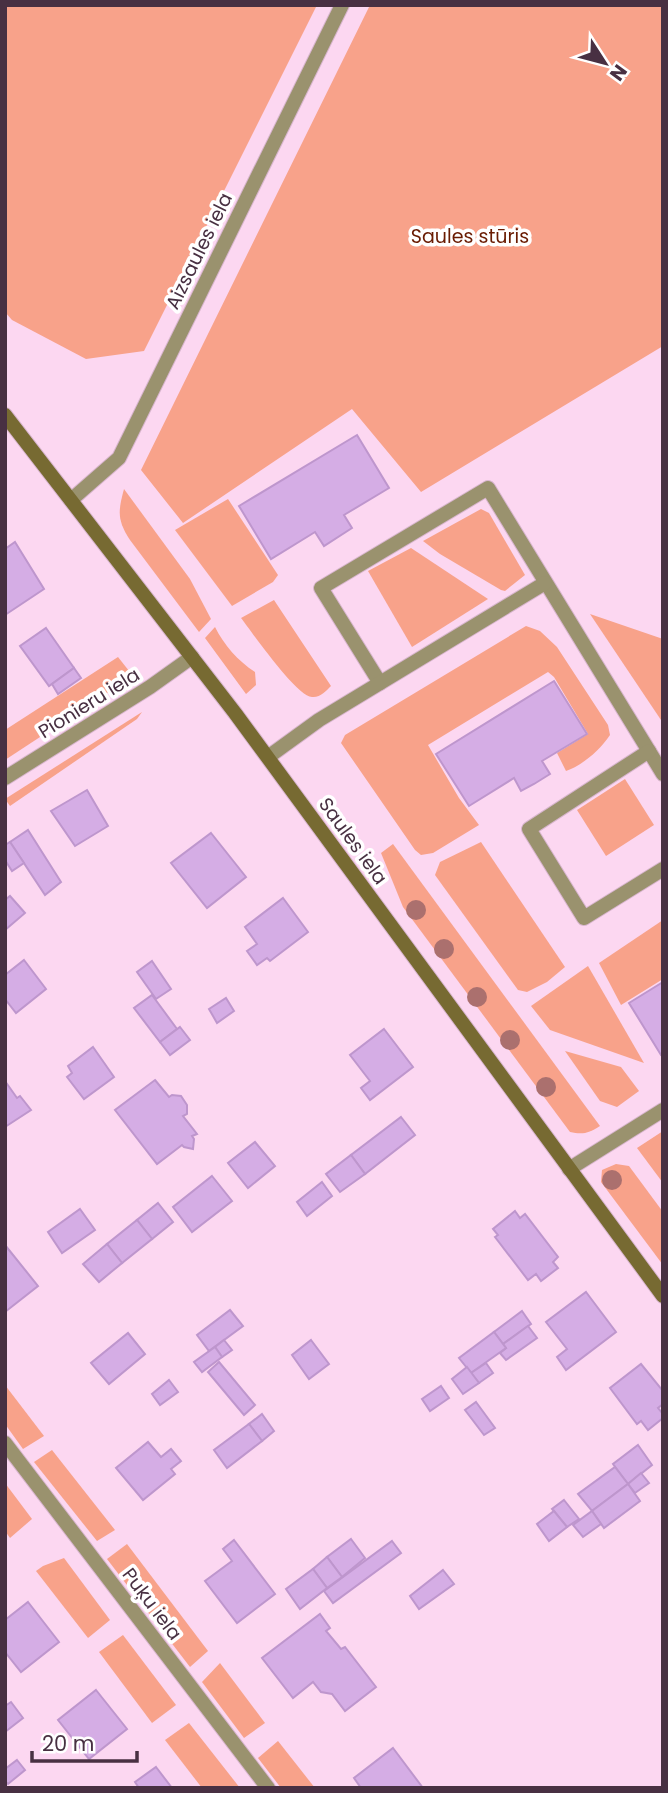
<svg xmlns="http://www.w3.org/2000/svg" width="668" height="1793" font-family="Poppins,sans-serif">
<rect width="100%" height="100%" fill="#fcd7f1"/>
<g fill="#f8a28a">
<path d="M5,5H317L144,351L86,359L12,320L5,312Z"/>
<path d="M370,5H663V346L421,492L352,409L183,523L141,470Z"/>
<path d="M124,489L190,579L211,619L199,632L130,540C117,520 118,511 124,489Z"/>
<path d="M228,499L278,575L273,582L232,606L175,530Z"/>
<path d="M481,509L489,513L525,575L505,591L501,590L440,554L423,541Z"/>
<path d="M411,548L488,599L412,647L368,571Z"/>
<path d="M274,600L331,686C326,691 320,698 312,697C296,696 252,632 241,618Z"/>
<path d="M590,614L663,639V723Z"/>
<path d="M526,626L540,631L557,647L608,725L610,735C600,750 583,765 566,771L557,753L588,734L554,677L548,672L428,745L459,798L479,825L433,853L421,855L415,850L341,743L345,735Z"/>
<path d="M215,627C224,645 238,661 255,672L256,685L246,694L205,638Z"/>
<path d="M118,657L133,676L5,760V730Z"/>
<path d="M142,712L137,719L10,806L5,799Z"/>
<path d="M625,779L654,825L606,856L577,810Z"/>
<path d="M481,842L565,967L547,982L527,992L518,990L435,875L440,862Z"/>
<path d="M393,844L600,1126C589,1133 583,1135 570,1132L403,907L381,853Z"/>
<path d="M663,920V979L621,1005L599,963Z"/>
<path d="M588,966L644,1063L550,1030L531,1006Z"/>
<path d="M565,1051L621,1067L639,1091L617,1107L600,1101Z"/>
<path d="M663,1131V1183L637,1148Z"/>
<path d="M616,1164L629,1166L663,1212V1265L601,1182L602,1170Z"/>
<path d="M5,1385L44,1436L23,1449L5,1424Z"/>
<path d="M52,1450L115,1530L97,1541L34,1462Z"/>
<path d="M5,1483L32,1519L10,1538L5,1531Z"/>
<path d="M127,1544L208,1651L190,1667L107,1559Z"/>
<path d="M64,1558L110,1620L88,1638L36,1571L43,1566Z"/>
<path d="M123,1635L176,1705L152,1723L99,1652Z"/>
<path d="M220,1663L265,1723L244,1738L202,1682Z"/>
<path d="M189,1723L240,1788H202L165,1740Z"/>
<path d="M278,1741L315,1788H281L258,1758Z"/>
</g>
<g fill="#d5ade5" stroke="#be96cd" stroke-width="2">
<path d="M357,435L389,488L344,515L352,528L324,546L315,532L271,559L239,506Z"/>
<path d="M15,542L44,589L5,615V549Z"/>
<path d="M46,628L74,668L49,686L20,646Z"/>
<path d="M74,668L81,678L58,694L52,684Z"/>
<path d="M554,681L587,734L542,761L550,774L534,784L521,791L514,778L469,806L436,754Z"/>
<path d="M87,790L108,826L75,846L51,811Z"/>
<path d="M28,830L61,882L45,895L10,842Z"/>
<path d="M211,833L246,877L207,908L171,863Z"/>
<path d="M10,842L24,863L12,871L5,860V845Z"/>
<path d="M10,896L25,913L5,930V900Z"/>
<path d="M283,898L308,932L270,961L267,958L257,965L247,951L257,944L245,927Z"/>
<path d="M24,960L46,989L16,1013L5,999V975Z"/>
<path d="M152,961L171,989L156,999L137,972Z"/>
<path d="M663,982V1054L661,1055L629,1003Z"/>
<path d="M152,995L177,1029L160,1042L134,1008Z"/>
<path d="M226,998L234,1011L217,1023L209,1009Z"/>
<path d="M180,1027L190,1040L170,1055L160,1042Z"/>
<path d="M384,1029L413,1067L370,1100L361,1088L370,1081L350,1055Z"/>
<path d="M93,1047L114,1077L84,1099L67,1077L72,1073L68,1066Z"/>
<path d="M155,1080L169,1097L172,1095L181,1096L187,1105V1114L183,1116L197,1134L192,1136L194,1139L193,1149L184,1147L182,1145L157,1164L115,1110Z"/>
<path d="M5,1081L17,1098L20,1096L31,1110L5,1127Z"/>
<path d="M401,1117L415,1135L365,1174L351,1155Z"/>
<path d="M255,1142L275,1166L248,1188L228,1163Z"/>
<path d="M351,1155L365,1174L340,1192L326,1174Z"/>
<path d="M212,1176L232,1201L192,1232L173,1207Z"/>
<path d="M322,1182L332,1196L307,1216L297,1202Z"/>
<path d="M158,1203L173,1222L152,1239L137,1220Z"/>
<path d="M80,1209L95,1230L62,1253L48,1232Z"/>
<path d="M515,1211L520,1218L525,1214L558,1257L553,1262L558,1268L541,1281L536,1274L528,1280L495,1237L498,1235L493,1229Z"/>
<path d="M137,1220L152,1239L122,1263L107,1244Z"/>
<path d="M107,1244L122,1263L99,1282L83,1264Z"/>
<path d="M5,1245L38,1286L5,1312Z"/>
<path d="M586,1292L616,1332L566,1370L557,1357L567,1349L546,1322Z"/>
<path d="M230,1310L243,1326L209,1351L197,1335Z"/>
<path d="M522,1311L531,1324L503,1344L494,1332Z"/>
<path d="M528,1326L537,1338L506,1360L500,1353L506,1348L503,1344Z"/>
<path d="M494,1332L506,1348L471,1373L459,1358Z"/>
<path d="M128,1333L145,1354L109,1384L91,1363Z"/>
<path d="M224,1340L232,1350L222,1357L215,1347Z"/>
<path d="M311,1340L329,1364L309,1379L292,1355Z"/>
<path d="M215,1347L222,1357L202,1372L194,1362Z"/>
<path d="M219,1362L255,1405L244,1415L208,1372Z"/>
<path d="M486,1363L493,1373L479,1383L471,1373Z"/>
<path d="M641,1364L663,1391V1404L658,1408L663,1414V1418L648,1430L641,1421L637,1424L610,1388Z"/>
<path d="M467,1367L479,1383L463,1394L452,1379Z"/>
<path d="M169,1380L178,1392L160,1405L152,1394Z"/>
<path d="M441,1386L449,1398L430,1411L422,1399Z"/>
<path d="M476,1402L495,1428L484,1435L465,1410Z"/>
<path d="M262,1414L274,1431L262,1441L249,1424Z"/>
<path d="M249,1424L262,1441L227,1468L214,1450Z"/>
<path d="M148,1442L161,1457L171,1449L181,1461L171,1469L175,1474L143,1500L116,1468Z"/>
<path d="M638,1445L652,1465L628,1484L613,1464Z"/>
<path d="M615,1467L628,1484L592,1511L578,1494Z"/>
<path d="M641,1473L649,1483L635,1493L628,1484Z"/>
<path d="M628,1484L640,1501L604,1528L592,1511Z"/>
<path d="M564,1500L579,1519L567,1527L552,1509Z"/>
<path d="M554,1511L567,1527L549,1541L537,1524Z"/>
<path d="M592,1511L601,1524L583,1537L573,1525Z"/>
<path d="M351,1539L365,1558L342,1577L327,1557Z"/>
<path d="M234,1540L275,1594L237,1623L205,1581L232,1561L223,1549Z"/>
<path d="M392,1541L401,1553L333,1603L324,1591Z"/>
<path d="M327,1557L342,1577L327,1588L313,1569Z"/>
<path d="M313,1569L327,1588L300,1609L286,1589Z"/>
<path d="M443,1570L454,1584L419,1609L410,1596Z"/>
<path d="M28,1602L59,1642L21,1672L5,1652V1620Z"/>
<path d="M320,1614L330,1628L326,1631L341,1649L345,1647L376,1687L345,1711L332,1694L321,1692L313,1682L293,1698L262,1658Z"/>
<path d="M96,1690L127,1729L89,1759L58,1720Z"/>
<path d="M11,1702L23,1718L5,1732V1706Z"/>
<path d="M393,1748L423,1788H361L354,1778Z"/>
<path d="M17,1760L25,1770L8,1784L5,1781V1769Z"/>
<path d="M156,1767L172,1788H139L135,1782Z"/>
</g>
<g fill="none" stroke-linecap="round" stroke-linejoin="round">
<defs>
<g id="street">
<path d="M71,500L119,458L342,5"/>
<path d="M380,683L321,588L488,488L663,774"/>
<path d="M649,751L529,829L584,918L663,869"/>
<path d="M268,757L319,720L545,583"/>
<path d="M5,778L150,687L192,657"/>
<path d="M569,1169L663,1110"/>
<path d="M5,1443L268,1788"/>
</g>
<path id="secondary" d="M5,415L235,713L663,1296"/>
</defs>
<use href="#street" stroke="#d8b6ce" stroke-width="16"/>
<use href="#secondary" stroke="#d8b6ce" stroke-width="16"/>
<use href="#street" stroke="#9a926e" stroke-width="14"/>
<use href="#secondary" stroke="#776a32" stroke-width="14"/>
</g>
<g fill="#ab706e">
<circle cx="416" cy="910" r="10"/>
<circle cx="444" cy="949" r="10"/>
<circle cx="477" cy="997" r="10"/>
<circle cx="510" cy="1040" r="10"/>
<circle cx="546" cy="1087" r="10"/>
<circle cx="612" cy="1180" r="10"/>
</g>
<g text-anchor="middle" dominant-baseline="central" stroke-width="7" stroke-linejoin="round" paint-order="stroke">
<g font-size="19" fill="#691b02" stroke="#fff">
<text x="470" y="236">Saules stūris</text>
</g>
<g font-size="19" fill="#483042" stroke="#fff">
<text transform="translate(199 251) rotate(-64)">Aizsaules iela</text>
<text transform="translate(89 703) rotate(-32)">Pionieru iela</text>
<text transform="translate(353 841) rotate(54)">Saules iela</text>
<text transform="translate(152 1604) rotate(53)">Puķu iela</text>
</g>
</g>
<rect width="668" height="1793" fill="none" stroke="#483042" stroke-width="14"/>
<g transform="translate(605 63) rotate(126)" stroke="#ffffff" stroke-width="5" paint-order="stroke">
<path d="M0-5L12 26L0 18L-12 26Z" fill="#483042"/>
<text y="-10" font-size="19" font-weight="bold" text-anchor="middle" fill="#483042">N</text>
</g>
<path d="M32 1751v10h105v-10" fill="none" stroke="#483042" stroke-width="3.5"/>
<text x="42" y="1751" font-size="21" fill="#483042" stroke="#ffffff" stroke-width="5" paint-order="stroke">20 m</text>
</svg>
